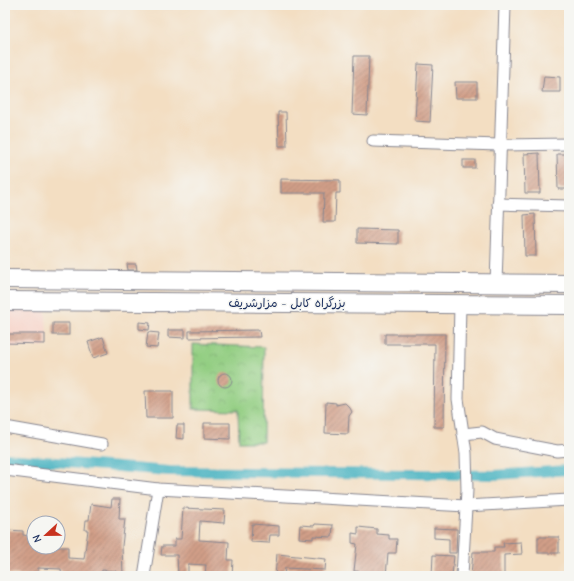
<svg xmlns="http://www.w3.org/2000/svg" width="574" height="581" font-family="'Comic Neue','Playpen Sans Arabic',sans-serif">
<defs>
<pattern id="park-crowns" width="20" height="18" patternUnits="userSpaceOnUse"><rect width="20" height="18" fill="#93ce82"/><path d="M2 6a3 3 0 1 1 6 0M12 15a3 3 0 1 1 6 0" fill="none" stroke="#7eb173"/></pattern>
<pattern id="building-hatch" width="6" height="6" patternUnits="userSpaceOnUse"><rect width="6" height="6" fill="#d19f88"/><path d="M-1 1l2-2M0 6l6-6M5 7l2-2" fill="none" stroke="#a98272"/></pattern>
</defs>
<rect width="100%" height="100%" fill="#f6f6f2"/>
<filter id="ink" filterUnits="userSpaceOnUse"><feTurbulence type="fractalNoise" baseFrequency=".025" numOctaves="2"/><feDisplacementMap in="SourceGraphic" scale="8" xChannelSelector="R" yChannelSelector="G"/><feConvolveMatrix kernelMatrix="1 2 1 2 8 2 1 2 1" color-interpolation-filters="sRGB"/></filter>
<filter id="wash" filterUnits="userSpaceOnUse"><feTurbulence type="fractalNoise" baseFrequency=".012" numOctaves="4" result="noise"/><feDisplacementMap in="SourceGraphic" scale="16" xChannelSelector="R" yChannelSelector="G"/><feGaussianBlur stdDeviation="0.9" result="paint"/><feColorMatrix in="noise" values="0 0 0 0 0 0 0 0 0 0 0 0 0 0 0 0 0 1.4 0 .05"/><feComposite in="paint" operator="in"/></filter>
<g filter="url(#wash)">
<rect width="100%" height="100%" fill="#f3dec2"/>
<path fill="#f7d1c6" d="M5,310H46L47,346L5,347Z"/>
<path fill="url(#park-crowns)" stroke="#577e70" d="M193,344L264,347L263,442H239L238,410L193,409Z"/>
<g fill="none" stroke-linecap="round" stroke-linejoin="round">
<path stroke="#42b0bf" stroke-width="10" d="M5,458L169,471L494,475L569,470"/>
</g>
<g id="blocks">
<g fill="url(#building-hatch)">
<path d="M354,56H369L367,115L352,114Z"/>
<path d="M418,64L433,65L430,122L415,121Z"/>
<path d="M544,76L560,77V92H542Z"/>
<path d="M455,82H477V98H456Z"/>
<path d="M278,112H286L287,146H279Z"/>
<path d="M539,153L540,193H525L524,154Z"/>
<path d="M557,154H569V189H558Z"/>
<rect x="463" y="160" width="12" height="8"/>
<path d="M281,179L340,180V193H336L335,222H323L324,193H281Z"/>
<path d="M535,214L536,256H525L524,215Z"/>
<path d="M357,229L398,230V244L357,243Z"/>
<path d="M127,264H136L137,270H128Z"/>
<path d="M139,322L150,323L149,330L139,329Z"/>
<rect x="53" y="323" width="16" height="12"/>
<path d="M168,330H185V338L168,337Z"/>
<path d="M259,330L260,337L189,338V331Z"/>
<path d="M148,332L159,333L157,348L146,347Z"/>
<path d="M5,334H45V344L5,343Z"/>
<path d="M385,334H445L444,427H434L435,344H385Z"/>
<path d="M103,337L108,353L93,358L88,342Z"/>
<circle cx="225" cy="380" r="7"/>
<path d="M145,391H173V418H146Z"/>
<path d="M326,402L336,403V405L345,403L350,408L352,412L349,416L348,434L325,433Z"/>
<path d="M204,423H230V439L204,438Z"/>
<path d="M177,425H184V439L176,438Z"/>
<path d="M112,499H120L119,519H125L122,546L123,576H115L116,571L102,570L101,576H62L61,569L38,568V576L5,574V553H7L8,530L23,531V535L34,537V547H68V558L84,559L88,530H85L86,520H89L91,504L111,507Z"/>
<path d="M183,508L225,510L224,523L200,521L199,540L229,542L228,560H233L232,576H205L206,565L188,564V576H178L177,555H161L162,546H175V539H181Z"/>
<path d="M252,524L279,526V535H270L269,543L251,542Z"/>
<path d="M315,524L333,525L332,537L313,536V539L299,538L300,525L314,526Z"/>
<path d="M358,527L377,529V534L389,535V539H397L396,553H388L386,576H375V573L354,571L357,544L352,543V533L358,534Z"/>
<path d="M434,528L457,529L456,553H449V539L434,538Z"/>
<rect x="538" y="537" width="21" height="16"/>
<path d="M521,542L522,554L504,555V576H471L473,552H494V547H504L503,543Z"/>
<path d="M277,554L326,559L325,570L285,568L284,576H275Z"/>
<path d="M433,555L454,556L452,576H432Z"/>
</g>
</g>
</g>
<g filter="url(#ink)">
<use href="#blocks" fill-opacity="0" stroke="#878690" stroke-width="1"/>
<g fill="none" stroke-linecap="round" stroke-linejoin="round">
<defs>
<g id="minor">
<path d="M373,141L499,145L569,144"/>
<path d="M498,204L569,206"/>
<path d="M496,284L505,5"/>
<path d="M460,304L458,399L466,453L467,490L462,576"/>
<path d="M5,427L102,444"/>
<path d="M463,434L482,432L495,439L557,451L569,450"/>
<path d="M5,470L158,489L466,506L569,500"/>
<path d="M144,576L158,489"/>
</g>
<g id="trunk">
<path d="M5,279L569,284"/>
<path d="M5,301L569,305"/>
</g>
</defs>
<use href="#minor" stroke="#878690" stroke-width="13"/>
<use href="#trunk" stroke="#878690" stroke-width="20"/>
<use href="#minor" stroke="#fff" stroke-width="11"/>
<use href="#trunk" stroke="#fff" stroke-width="18"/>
</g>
</g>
<g text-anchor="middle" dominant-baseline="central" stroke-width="3" stroke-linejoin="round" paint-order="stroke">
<g font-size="12" fill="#1b2f5e" stroke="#f6f6f2">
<text x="287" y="303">بزرگراه کابل - مزارشریف</text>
</g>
</g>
<rect width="574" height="581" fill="none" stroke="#f6f6f2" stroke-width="20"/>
<g transform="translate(46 535) rotate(248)"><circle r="19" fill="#f6f6f2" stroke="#9ea6b7"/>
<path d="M0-3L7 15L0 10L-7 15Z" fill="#c8321e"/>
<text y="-6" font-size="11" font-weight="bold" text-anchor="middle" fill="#1b2f5e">N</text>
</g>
</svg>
